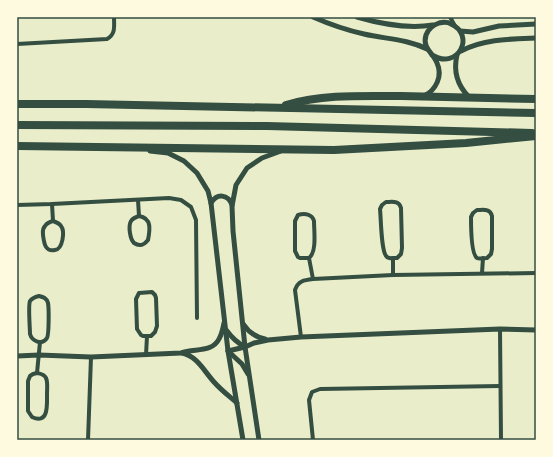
<svg xmlns="http://www.w3.org/2000/svg" width="553" height="457" font-family="Cabin,sans-serif">
<rect width="100%" height="100%" fill="#e9edc9"/>
<g fill="none" stroke-linecap="round" stroke-linejoin="round">
<g stroke="#344e41" stroke-width="4">
<path d="M450,17L455,26"/>
<path d="M17,44L107,39C116,34 114,26 114,17"/>
<path d="M138,200L139,216"/>
<path d="M386,202C392,202 399,200 401,208L402,248L401,254L397,258C394,258 389,259 387,257C381,253 381,217 380,209L382,205Z"/>
<path d="M52,204L53,221"/>
<path d="M17,205L52,204L169,198L181,200L191,207L196,220L197,318"/>
<path d="M477,210C483,210 490,208 492,216V249L491,254L487,258C484,258 479,259 477,258C471,254 471,225 471,217L473,213Z"/>
<path d="M298,215C305,213 312,214 314,221C314,231 317,252 309,258H300L298,257L295,251V221Z"/>
<path d="M139,216C152,218 150,230 148,240C144,245 140,247 134,243C130,239 128,226 131,221C133,218 136,217 139,216Z"/>
<path d="M53,221C56,222 59,223 61,226C65,231 63,249 55,250C45,252 44,243 43,235C43,232 42,229 45,226C47,223 49,222 53,221Z"/>
<path d="M309,258L313,279"/>
<path d="M482,273L483,258"/>
<path d="M393,275V258"/>
<path d="M152,292L155,295L156,298L157,326L155,332L151,336H143L141,335L137,329L136,299L139,293Z"/>
<path d="M39,296C43,297 47,298 48,303C49,308 49,335 47,338C42,346 32,341 30,334C30,328 28,305 30,301C32,298 35,297 39,296Z"/>
<path d="M500,329L501,440"/>
<path d="M301,337L295,290C298,281 304,280 313,279L393,275L536,273"/>
<path d="M146,355L147,336"/>
<path d="M37,373C41,374 44,374 46,378C48,382 47,389 47,394C47,404 49,425 32,417L28,411V381L30,376L33,374Z"/>
<path d="M37,373L40,342"/>
<path d="M88,440L91,357"/>
<path d="M313,440L309,400L312,392L320,389L500,386"/>
</g>
<g stroke="#344e41" stroke-width="5">
<path d="M313,17C329,24 346,30 364,34C385,39 407,39 427,49"/>
<path d="M357,17C381,24 408,29 433,25"/>
<path d="M460,31L473,32L499,26L536,24"/>
<path d="M461,51C484,39 510,39 536,38"/>
<path d="M457,55C453,72 457,85 469,97"/>
<path d="M424,96C436,90 443,76 437,63C433,52 422,49 426,35C428,30 433,25 439,23C443,22 448,22 451,24C476,35 458,71 432,55"/>
<path d="M150,151L168,153L184,161L197,173L208,191L211,203L228,351L243,440"/>
<path d="M211,203C217,193 228,194 232,205"/>
<path d="M244,325C249,333 256,337 265,339"/>
<path d="M227,331C232,338 238,343 245,347"/>
<path d="M228,351L245,347L254,343L268,340L301,337L500,329L536,330"/>
<path d="M228,351L242,364L248,374"/>
<path d="M182,353C197,356 204,371 214,382C221,390 229,396 237,403"/>
<path d="M17,356L39,355L91,357L181,353C194,348 212,353 219,339C222,334 223,328 224,323"/>
<path d="M259,440L245,347L233,231L232,206L236,185L247,168L262,158L281,151"/>
</g>
<g stroke="#344e41" stroke-width="8">
<path d="M17,104H86L536,113"/>
<path d="M286,105C323,94 363,96 401,96C446,97 491,98 536,99"/>
<path d="M17,125L267,126L532,133"/>
<path d="M17,146L334,150L466,143L536,136"/>
</g>
</g>
<rect width="553" height="457" fill="none" stroke="#fefae0" stroke-width="36"/>
<rect x="18" y="18" width="517" height="421" fill="none" stroke="#344e41" stroke-width="1.5"/>
</svg>
